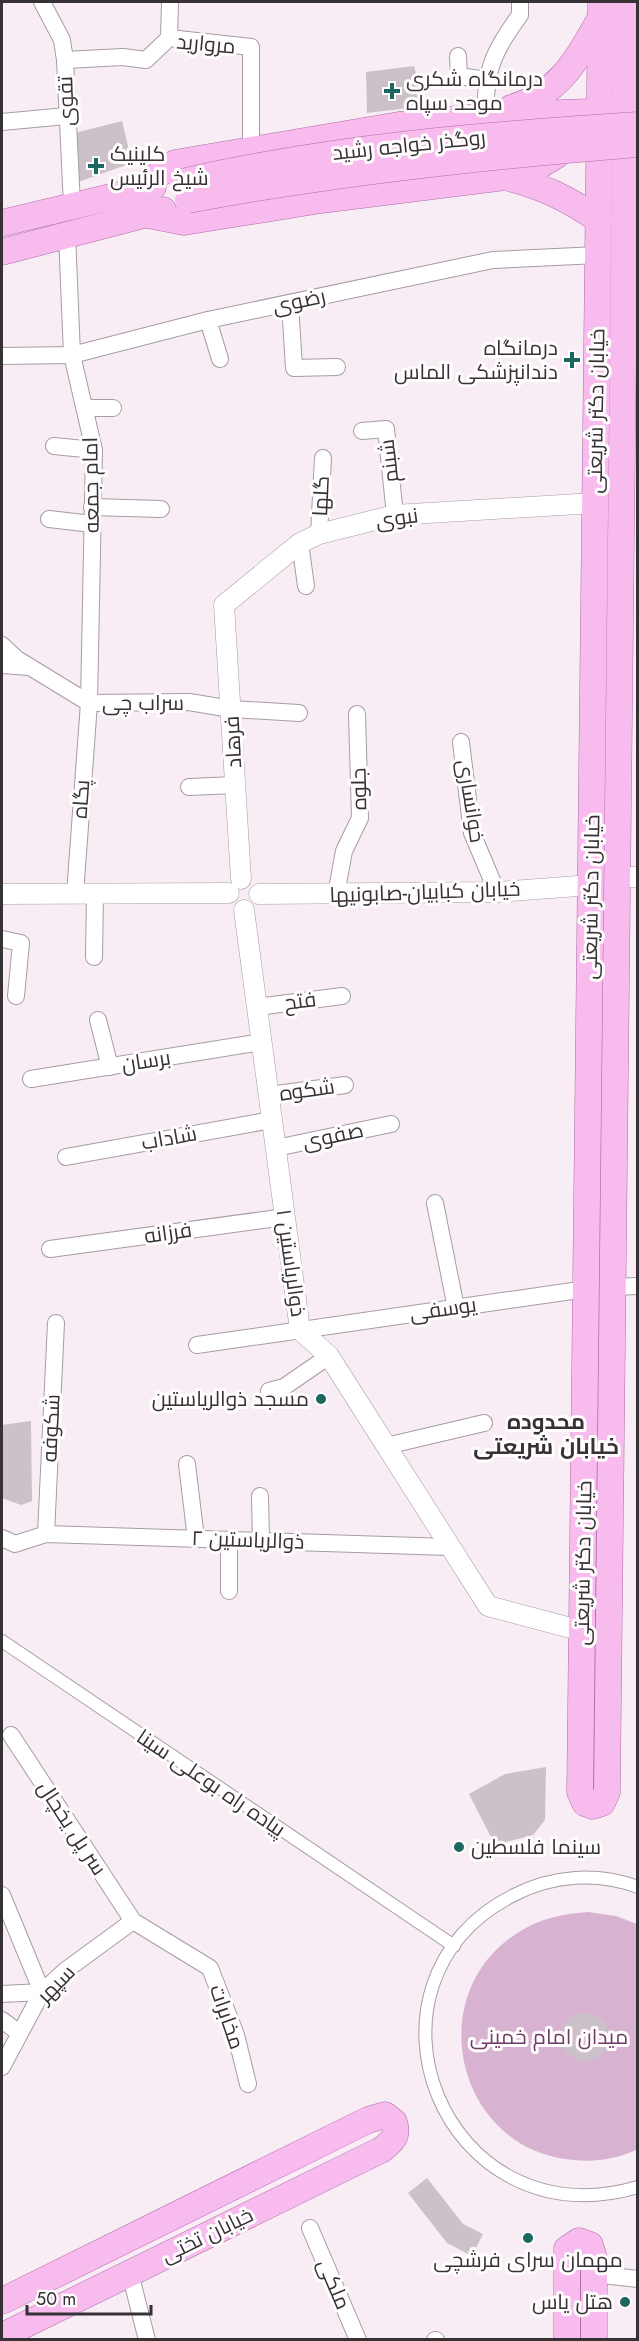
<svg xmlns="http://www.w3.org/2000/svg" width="639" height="2341" font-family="Jost,Cairo,sans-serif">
<rect width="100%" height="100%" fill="#f8ecf5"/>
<path fill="#d8b3d1" d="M588,1912L616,1916L637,1924L638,2149C615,2160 591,2163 566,2159C454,2144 422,1991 519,1932C540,1918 564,1914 588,1912Z"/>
<g fill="#ccc0c9">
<path d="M414,66L425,106L367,113L366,72Z"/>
<path d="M122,121L132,163L78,182L75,133Z"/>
<path d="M31,1421L32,1501L21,1505L2,1498V1425Z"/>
<path d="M546,1767L545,1820L533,1835L495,1845L469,1794L505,1774Z"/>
<circle cx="585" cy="2037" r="24"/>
<path d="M427,2178L463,2224L483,2234L472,2256L447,2243L408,2193Z"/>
</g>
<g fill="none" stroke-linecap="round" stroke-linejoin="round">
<defs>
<g id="pedestrian">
<path d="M2,1641L454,1946"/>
<path d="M638,1887C597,1872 553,1875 514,1895C341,1982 442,2244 638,2187"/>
</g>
<g id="minor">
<path d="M42,2L62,40L65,60L72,205"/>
<path d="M169,38L170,2"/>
<path d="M458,56L459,76L486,80"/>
<path d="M65,60L123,57L146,60L169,38L251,47V150"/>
<path d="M485,116C486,69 492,53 520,15V2"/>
<path d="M2,122L66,116"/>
<path d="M67,234L72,355L94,450L89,703L75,894"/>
<path d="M290,303L294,368L337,367"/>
<path d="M208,320L220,359"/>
<path d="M2,356L72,355L208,320L493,260L598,255"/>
<path d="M86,408H113"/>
<path d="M362,431L386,429L395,515"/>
<path d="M54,446L94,450"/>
<path d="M92,507L161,509"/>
<path d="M49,519L92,524"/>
<path d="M319,534L323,458"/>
<path d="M300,543L306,586"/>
<path d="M2,645L17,659L89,703L189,702L231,709L299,713"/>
<path d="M2,665L30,667"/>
<path d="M461,742L472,833L497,892"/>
<path d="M189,787L235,785"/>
<path d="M336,895L344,851L360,818L357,714"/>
<path d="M2,939L21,943L16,996"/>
<path d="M94,957L95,894"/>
<path d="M257,1007L342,996"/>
<path d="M98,1020L110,1067"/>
<path d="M31,1079L262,1042"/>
<path d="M269,1095L345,1085"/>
<path d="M276,1148L391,1124"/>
<path d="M66,1157L272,1120"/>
<path d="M435,1203L456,1308"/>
<path d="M50,1249L285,1217"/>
<path d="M612,1287L638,1286"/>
<path d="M197,1345L586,1289"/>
<path d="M269,1391L284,1387L329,1356"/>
<path d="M386,1446L484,1423"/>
<path d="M187,1464L196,1539"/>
<path d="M260,1496L261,1541"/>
<path d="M46,1534L56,1323"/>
<path d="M2,1538L15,1544L46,1534L449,1547"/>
<path d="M229,1591V1540"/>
<path d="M11,1735L133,1921L210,1968L236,2035L248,2084"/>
<path d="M2,1895L42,1992L2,1994"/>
<path d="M2,2020L19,2033"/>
<path d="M2,2067L42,1992L66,1970L133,1921"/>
<path d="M310,2228L358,2340"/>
<path d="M130,2273L147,2340"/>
<path d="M594,2274L638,2279"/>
<path d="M435,2340H436"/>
</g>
<g id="tertiary">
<path d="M616,877H638"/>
<path d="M241,879L224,605L300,543L319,534L395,515L595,503"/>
<path d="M2,894L229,893"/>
<path d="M259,894L497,892L591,885"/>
<path d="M244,910L300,1330L329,1356L488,1606L582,1631"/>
</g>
<g id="primary">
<path d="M601,2L580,1792L585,1803L593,1806L602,1803L607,1792L627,2"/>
<path d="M511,108C560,93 576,61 600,19"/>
<path d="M505,177C542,186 567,198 599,220"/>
<path d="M136,190L175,163L399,125L485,116L615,111"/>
<path d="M148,215L184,222L321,200L505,177L534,169L557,155C571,113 512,118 485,116"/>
<path d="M2,223L153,187"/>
<path d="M2,252L163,210"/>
<path d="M2,2301L368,2120L385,2115L394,2122C399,2136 392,2142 381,2150L2,2336"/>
<path d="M567,2340V2249L579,2241L590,2245L594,2258V2340"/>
</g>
</defs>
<use href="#pedestrian" stroke="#a79ca5" stroke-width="14"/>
<use href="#minor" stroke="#a79ca5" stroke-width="18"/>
<use href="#tertiary" stroke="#a79ca5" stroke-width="21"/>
<use href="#primary" stroke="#af6da5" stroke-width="27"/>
<use href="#pedestrian" stroke="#fff" stroke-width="12"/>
<use href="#minor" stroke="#fff" stroke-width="16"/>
<use href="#tertiary" stroke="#fff" stroke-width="20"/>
<use href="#primary" stroke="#f7bbee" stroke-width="26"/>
<defs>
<g id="primary-bridge">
<path d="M182,182C332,147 484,135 638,125"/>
<path d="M188,200C337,172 487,156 638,144"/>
</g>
</defs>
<use href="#primary-bridge" stroke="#af6da5" stroke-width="27" stroke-linecap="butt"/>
<use href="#primary-bridge" stroke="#f7bbee" stroke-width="26"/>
</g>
<g fill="#1c6760" stroke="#fffcfe" stroke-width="2">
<path d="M389 82h6v6h6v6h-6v6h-6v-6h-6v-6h6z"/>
<path d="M93 157h6v6h6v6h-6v6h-6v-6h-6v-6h6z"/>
<path d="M569 351h6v6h6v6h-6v6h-6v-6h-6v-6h6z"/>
<circle cx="321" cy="1399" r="6"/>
<circle cx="459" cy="1847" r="6"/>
<circle cx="528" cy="2238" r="6"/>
<circle cx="625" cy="2302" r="6"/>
</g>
<g text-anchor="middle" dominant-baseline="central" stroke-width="6" stroke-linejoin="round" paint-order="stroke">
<g font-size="21" fill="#353134" stroke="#fffcfe">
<text transform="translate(206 44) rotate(5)">مروارید</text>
<text transform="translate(66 101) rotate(-92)">تقوی</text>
<text transform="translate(409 145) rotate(-6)">روگذر خواجه رشید</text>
<text transform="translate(299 301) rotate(-12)">رضوی</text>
<text transform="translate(596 411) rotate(-89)">خیابان دکتر شریعتی</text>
<text transform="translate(389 461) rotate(-97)">شبنم</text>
<text transform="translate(91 485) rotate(-91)">امام جمعه</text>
<text transform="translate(321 496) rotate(-87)">گلها</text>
<text transform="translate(397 518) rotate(-8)">نبوی</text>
<text x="143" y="703">سراب چی</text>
<text transform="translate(233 742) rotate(-93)">فرهاد</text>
<text transform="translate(359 789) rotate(-91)">جلوه</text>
<text transform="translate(81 799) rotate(-86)">پگاه</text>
<text transform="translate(471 801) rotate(81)">خوانساری</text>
<text transform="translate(425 892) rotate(-2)">خیابان کبابیان-صابونیها</text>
<text transform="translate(591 897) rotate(-89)">خیابان دکتر شریعتی</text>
<text transform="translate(300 1001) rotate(-7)">فتح</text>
<text transform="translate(146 1061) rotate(-9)">برسان</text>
<text transform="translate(307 1090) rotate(-8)">شکوه</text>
<text transform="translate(333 1136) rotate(-12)">صفوی</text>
<text transform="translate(169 1138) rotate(-10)">شاداب</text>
<text transform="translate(168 1233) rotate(-8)">فرزانه</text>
<text transform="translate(291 1263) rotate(82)">ذوالریاستین ۱</text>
<text transform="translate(443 1309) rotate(-8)">یوسفی</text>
<text transform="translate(51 1428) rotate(-87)">شکوفه</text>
<text transform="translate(248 1540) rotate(2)">ذوالریاستین ۲</text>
<text transform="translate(583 1563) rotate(-89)">خیابان دکتر شریعتی</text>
<text transform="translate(211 1783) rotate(34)">پیاده راه بوعلی سینا</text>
<text transform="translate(72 1828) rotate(57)">سر پل یخچال</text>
<text transform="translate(56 1984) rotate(-46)">سپهر</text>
<text transform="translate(227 2017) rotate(71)">مخابرات</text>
<text transform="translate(207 2235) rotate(-26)">خیابان تختی</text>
<text transform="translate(334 2284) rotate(67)">ملکی</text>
</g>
<g font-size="21" fill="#353134" stroke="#fffcfe" text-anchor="start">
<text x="406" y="79">درمانگاه شکری<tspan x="406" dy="24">موحد سپاه</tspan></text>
<text x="110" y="154">کلینیک<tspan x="110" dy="24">شیخ الرئیس</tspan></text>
<text x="558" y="348" text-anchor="end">درمانگاه<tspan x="558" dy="24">دندانپزشکی الماس</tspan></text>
<text x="309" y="1399" text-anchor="end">مسجد ذوالریاستین</text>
<text x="471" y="1847">سینما فلسطین</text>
<text x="528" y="2260" text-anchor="middle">مهمان سرای فرشچی</text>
<text x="613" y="2302" text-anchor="end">هتل یاس</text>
</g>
<g font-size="21" fill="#6f3c67" stroke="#fffcfe">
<text x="549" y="2037">میدان امام خمینی</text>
</g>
<g font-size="22" font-weight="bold" fill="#353134" stroke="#fffcfe">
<text x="546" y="1421">محدوده<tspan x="546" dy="25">خیابان شریعتی</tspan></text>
</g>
</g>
<rect width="639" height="2341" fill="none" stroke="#353134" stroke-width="6"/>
<path d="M27 2305v9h124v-9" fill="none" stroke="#353134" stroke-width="3"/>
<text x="36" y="2305" font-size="18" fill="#353134" stroke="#fffcfe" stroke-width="4.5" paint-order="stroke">50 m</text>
</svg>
